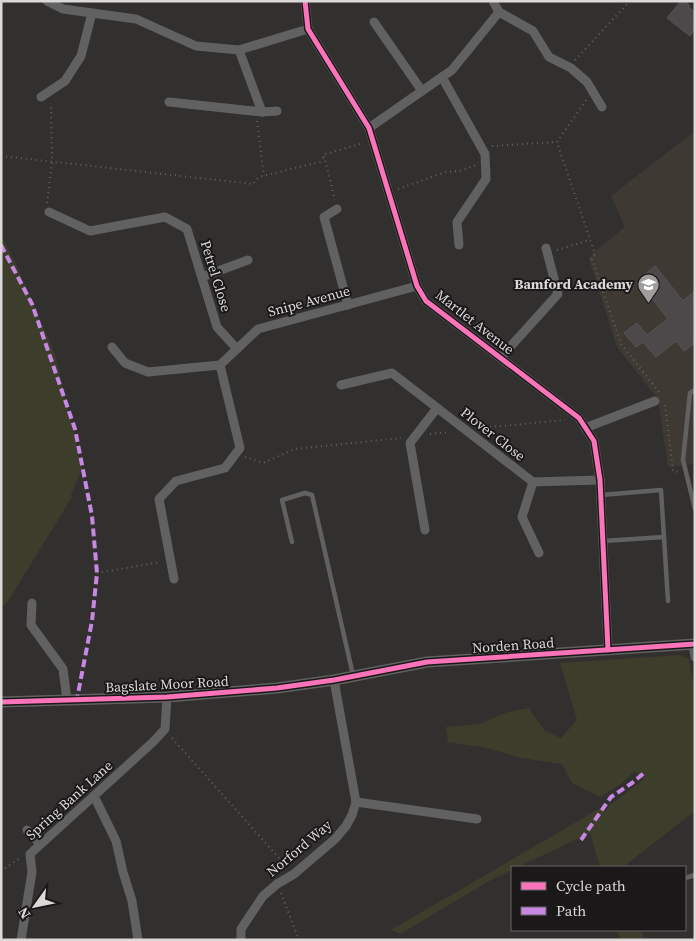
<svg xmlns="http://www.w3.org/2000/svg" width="696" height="941" font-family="'Source Serif 4',serif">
<rect width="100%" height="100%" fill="#32302f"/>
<path fill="#3f3933" d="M695,131V423L693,436L695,440V464L668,467L658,399L617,347L589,259L591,255L625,227L611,196Z"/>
<g fill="#3c3d2b">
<path d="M1,235L16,264L55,354L82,469L71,494L72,497L7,603L1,606Z"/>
<path d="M680,655L689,659L695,693V811L623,867H600L590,833L518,867H512V870L491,880L400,934L391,930L602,807L605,812L610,805L643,780L635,771L621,784L600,797L572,783L562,764L521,758L487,748L448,742L446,727L479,724L508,712L529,708L545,731L561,738L577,720L560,663Z"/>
<path d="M617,930H641L644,940H620Z"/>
</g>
<g fill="#4d484a" stroke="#575555">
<path d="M681,1H685L690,6L688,7L695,12V29L690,36L667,18Z"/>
<path d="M655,266L683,301L695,291V343L684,351L676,341L656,357L643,342L636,347L624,333L637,323L647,335L668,319L649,294L654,290L643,276Z"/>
</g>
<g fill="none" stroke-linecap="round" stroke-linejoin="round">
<g stroke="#646363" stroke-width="2" stroke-dasharray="1 4" stroke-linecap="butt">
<path d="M575,60L630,1"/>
<path d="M586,100L557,142L595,254L592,259L621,344L659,392"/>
<path d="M257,121L264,176"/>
<path d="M492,146L557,142"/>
<path d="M1,156L253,184L259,177L320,162L326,154L363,143"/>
<path d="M324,156L335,200"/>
<path d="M398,189L446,172L460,171L476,165"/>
<path d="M47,203L52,162L51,103"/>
<path d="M557,250L590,240"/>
<path d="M665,405L673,471L679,472"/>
<path d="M480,428L565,420"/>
<path d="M430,434L450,432"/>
<path d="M245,457L263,463L295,449L401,438"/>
<path d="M97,573L161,562"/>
<path d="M172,738L287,867"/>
<path d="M1,871L20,858"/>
<path d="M281,893L299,940"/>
</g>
<g stroke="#626161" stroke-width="4.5">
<path d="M695,390L690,393L683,460L695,509"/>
<path d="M601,495L661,490L668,601"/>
<path d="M603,541L664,537"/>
<path d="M292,542L282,500L305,493L312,495L353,675"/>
<path d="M685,878L695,875"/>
</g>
<g stroke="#626161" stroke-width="9">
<path d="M47,1L63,9L136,19L196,46L239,50L308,29"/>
<path d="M305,1L308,29L369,128L417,286L426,301L579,418L594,441L600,480L608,650"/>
<path d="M493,1L499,12L533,31L549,57L571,68L587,82L602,107"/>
<path d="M374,22L422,91"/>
<path d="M442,77L485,154L486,179L457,222L459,245"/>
<path d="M41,97L65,81L81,56L92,13"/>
<path d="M169,102L262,112L239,50"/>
<path d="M262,112L277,111"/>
<path d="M369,128L452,70L499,12"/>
<path d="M337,209L324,217L348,305"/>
<path d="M49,212L90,231L165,217L187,229L217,327L237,349"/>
<path d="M202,277L248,260"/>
<path d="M112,347L125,363L148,372L220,365"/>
<path d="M501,357L558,294L546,248"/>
<path d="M220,365L258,329L417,286"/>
<path d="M341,385L392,373L533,482L522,517L539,553"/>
<path d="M585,428L655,401"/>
<path d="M533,482L600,480"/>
<path d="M425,530L410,443L437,408"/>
<path d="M174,579L159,499L176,481L225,468L240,448L220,365"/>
<path d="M32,603L31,625L63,669L67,700"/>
<path d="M693,644L695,657"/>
<path d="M94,796L116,841L123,872L132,901L138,940"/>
<path d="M356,802L477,819"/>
<path d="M27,830L40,844"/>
<path d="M21,940L32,872L30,854L153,742L165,729L167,697"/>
<path d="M241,940V929L263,896L277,884L294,874L335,839L346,826L352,815L356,802L334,680"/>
</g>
<path stroke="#626161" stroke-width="11" d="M1,702L167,697L277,688L334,680L427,662L695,644"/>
<g stroke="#c787e3" stroke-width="4" stroke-dasharray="8 4" stroke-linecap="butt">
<path d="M1,245L32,304L75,429L92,516L97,573L92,621L77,699"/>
<path d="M581,840L611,797L632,783L644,773"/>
</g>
<defs>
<g id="cycleway">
<path d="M305,1L308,29L369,128L417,286L426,301L579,418L594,441L600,480L608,650"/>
<path d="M1,702L167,697L277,688L334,680L427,662L695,644"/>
</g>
</defs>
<use href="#cycleway" stroke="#1a1818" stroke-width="8"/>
<use href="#cycleway" stroke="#fb73b8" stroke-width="5"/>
</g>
<defs>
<symbol id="school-pin" viewBox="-11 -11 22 30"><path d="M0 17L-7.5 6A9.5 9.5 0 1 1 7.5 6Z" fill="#9f9e9d" stroke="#1a1818"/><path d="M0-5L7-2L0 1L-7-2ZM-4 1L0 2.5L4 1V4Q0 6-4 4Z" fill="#fff"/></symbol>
</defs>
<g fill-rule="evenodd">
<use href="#school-pin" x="636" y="272" width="25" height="34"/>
</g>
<g text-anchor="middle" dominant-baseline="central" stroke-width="4" stroke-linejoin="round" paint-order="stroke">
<g font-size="14" fill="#dad9d8" stroke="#1a1818">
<text transform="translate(216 276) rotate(73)">Petrel Close</text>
<text transform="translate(309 301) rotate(-15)">Snipe Avenue</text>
<text transform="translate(475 322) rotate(38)">Martlet Avenue</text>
<text transform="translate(493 434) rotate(38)">Plover Close</text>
<text transform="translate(513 645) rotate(-4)">Norden Road</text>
<text transform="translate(167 684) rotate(-3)">Bagslate Moor Road</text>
<text transform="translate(69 800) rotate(-42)">Spring Bank Lane</text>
<text transform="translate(299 848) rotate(-40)">Norford Way</text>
</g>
<g font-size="14" font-weight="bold" fill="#dad9d8" stroke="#1a1818" text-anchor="end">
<text x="633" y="284">Bamford Academy</text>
</g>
</g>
<rect width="696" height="941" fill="none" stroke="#dad9d8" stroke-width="5"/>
<rect x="511" y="866" width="175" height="65" fill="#1a1818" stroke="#676565"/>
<rect x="521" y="882" width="25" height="8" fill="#fb73b8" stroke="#676565"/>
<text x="556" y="891" font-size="15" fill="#dad9d8">Cycle path</text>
<rect x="521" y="907" width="25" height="8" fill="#c787e3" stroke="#676565"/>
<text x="556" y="916" font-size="15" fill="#dad9d8">Path</text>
<g transform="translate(35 906) rotate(237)" stroke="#1a1818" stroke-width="4" paint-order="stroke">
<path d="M0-4L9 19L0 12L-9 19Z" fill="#dad9d8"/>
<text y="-8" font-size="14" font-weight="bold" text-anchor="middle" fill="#dad9d8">N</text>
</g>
</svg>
